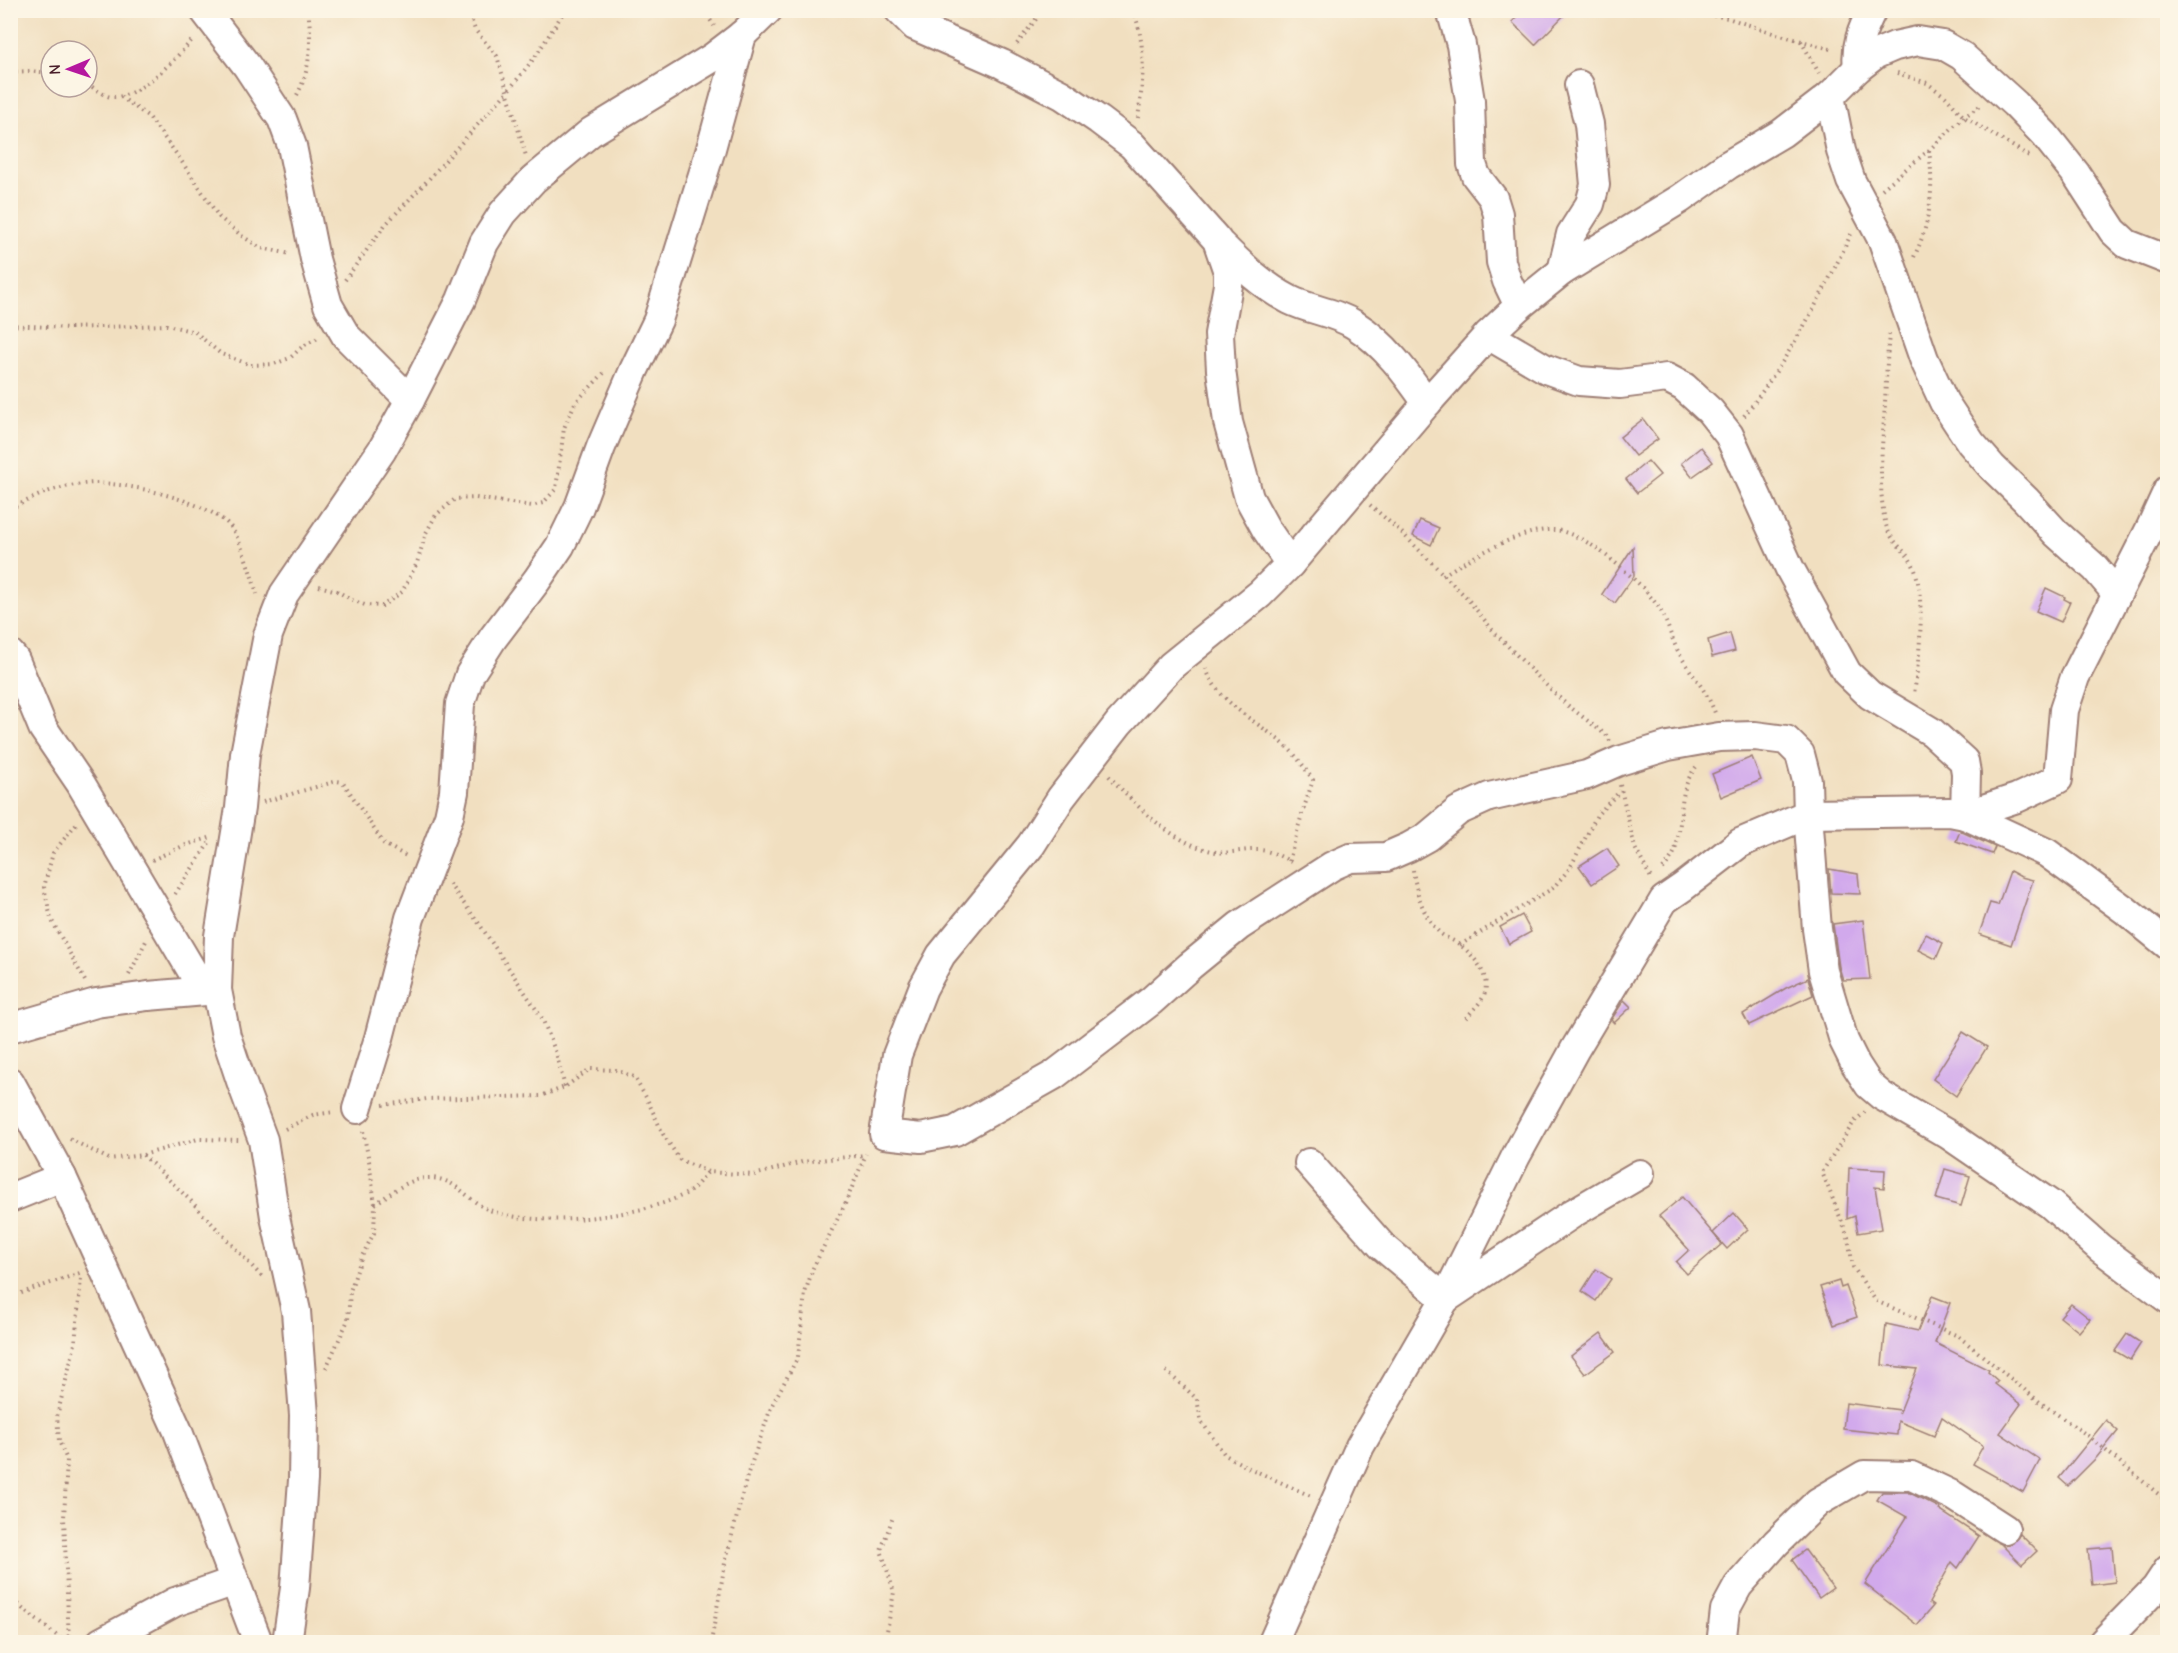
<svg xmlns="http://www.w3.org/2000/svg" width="2178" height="1653" font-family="'Comic Neue',sans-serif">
<rect width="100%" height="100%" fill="#fcf5e5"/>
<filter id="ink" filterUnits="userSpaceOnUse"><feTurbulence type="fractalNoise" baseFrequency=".0167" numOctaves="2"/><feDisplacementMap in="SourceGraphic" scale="12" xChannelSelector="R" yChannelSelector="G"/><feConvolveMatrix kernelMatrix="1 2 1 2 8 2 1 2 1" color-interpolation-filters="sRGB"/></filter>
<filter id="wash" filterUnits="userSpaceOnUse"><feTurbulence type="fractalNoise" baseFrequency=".008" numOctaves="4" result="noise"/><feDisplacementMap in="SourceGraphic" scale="24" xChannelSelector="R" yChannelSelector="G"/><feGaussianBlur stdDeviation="1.35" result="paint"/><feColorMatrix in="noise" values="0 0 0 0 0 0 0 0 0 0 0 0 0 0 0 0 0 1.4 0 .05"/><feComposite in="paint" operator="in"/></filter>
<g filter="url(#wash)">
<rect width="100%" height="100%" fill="#f1dfc0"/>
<g id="blocks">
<g fill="#d1a9ec">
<path d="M1524,10H1569L1535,45L1512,22Z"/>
<path d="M1643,419L1658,439L1635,456L1620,437Z"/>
<path d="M1701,447L1713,462L1692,477L1681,463Z"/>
<path d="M1648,461L1660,475L1637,493L1626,479Z"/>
<path d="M1420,520L1439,528L1431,545L1413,536Z"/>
<path d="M1633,547L1634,576L1615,603L1602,594Z"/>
<path d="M2046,588L2065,597L2064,599L2070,602L2061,622L2036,611Z"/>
<path d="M1730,633L1735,651L1712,657L1708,640Z"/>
<path d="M1752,757L1761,780L1721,797L1712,774Z"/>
<path d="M1960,831L1995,847L1992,854L1956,841Z"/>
<path d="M1607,848L1619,866L1592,884L1579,866Z"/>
<path d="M1829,869L1858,874L1860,894L1831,893Z"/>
<path d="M2010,871L2021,877L2033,880L2011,945L1979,934L1990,903L1998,905Z"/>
<path d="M1522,915L1531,932L1509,944L1500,927Z"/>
<path d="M1863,920L1870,979L1843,980L1839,967L1833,924Z"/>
<path d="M1926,934L1943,943L1936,959L1918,950Z"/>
<path d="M1808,978L1813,995L1749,1025L1743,1014L1786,988Z"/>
<path d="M1624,1000L1631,1007L1614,1023L1611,1020Z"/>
<path d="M1963,1032L1987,1047L1956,1096L1933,1079Z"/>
<path d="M1849,1168L1885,1170L1884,1188L1875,1187L1882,1229L1858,1233L1855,1216L1847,1219Z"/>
<path d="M1945,1169L1970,1176L1961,1206L1936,1199Z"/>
<path d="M1682,1197L1722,1244L1687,1274L1676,1262L1689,1250L1659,1216Z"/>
<path d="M1734,1213L1748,1229L1727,1249L1713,1233Z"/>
<path d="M1596,1269L1611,1279L1596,1301L1582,1291Z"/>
<path d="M1839,1281L1841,1288L1846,1286L1857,1317L1834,1325L1820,1287Z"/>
<path d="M1932,1296L1950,1303L1935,1343L1989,1370L1988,1372L1998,1381L1995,1384L2021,1404L2000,1433L2040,1460L2023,1492L1973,1464L1983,1446L1942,1417L1934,1436L1898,1421L1897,1435L1843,1429L1846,1403L1900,1410L1899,1414L1917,1369L1882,1365L1886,1324L1918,1331Z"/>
<path d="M2071,1304L2090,1319L2079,1332L2060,1317Z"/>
<path d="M1601,1333L1615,1352L1585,1374L1571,1356Z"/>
<path d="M2127,1334L2141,1343L2130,1360L2115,1351Z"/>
<path d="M2106,1420L2118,1431L2097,1457L2068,1486L2059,1478Z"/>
<path d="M1882,1492H1908L1940,1508L1939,1510L1979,1536L1958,1568L1952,1562L1929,1603L1933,1606L1917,1625L1865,1584L1907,1517L1877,1500Z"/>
<path d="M2020,1534L2037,1551L2022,1565L2002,1545L2013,1543Z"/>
<path d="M2112,1547L2115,1582L2092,1585L2088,1549Z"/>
<path d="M1805,1550L1833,1588L1819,1598L1792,1560Z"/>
</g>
</g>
</g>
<g filter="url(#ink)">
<use href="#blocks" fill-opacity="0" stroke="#9e7f76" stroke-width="1.5"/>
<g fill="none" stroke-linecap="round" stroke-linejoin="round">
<defs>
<g id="minor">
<path d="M204,10L247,66L282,119L292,146L315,259L328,305L346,336L410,400"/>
<path d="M899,10L915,26L1002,64L1062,95L1099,120L1132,145L1217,240L1228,272V285L1219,334L1221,370L1228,422L1249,498L1266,529L1290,564"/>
<path d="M1451,10L1461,45L1470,101L1472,164L1476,176L1493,198L1498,214L1501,262L1507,281L1519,306"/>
<path d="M1858,68C1855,46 1862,30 1872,10"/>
<path d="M1830,96L1841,151L1851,181L1883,241L1924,359L1944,402L1971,443L1992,467L2026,500L2056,533L2095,568L2117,594"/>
<path d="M1221,245C1242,266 1263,286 1290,300C1310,310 1335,312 1355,325C1385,344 1406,373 1427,403"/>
<path d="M2168,260L2127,244L2113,231L2076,174L2045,135L2015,104L1962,56L1943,45L1918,41L1895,46L1876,54L1858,68L1830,96L1782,133L1728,165L1680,199L1562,271L1519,306L1488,335L1427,403L1290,564L1260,594L1171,666L1119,723L1061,798L1031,845L941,955L923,988L897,1055L884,1134L921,1138L955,1131L1054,1075L1151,1001L1190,966L1239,926L1332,866L1350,858L1386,857L1409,847L1427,837L1458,811L1489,797L1587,775L1619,761L1668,746L1719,737L1755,736L1786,740L1800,754L1807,781L1808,814L1817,929L1823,971L1844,1041L1856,1065L1869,1085L1882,1096L1949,1135L2050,1204L2100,1248L2168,1299"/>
<path d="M1562,271L1571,234L1590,204L1595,185L1589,124L1579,85"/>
<path d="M1488,335L1546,369L1579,381L1620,384L1667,378L1684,387L1710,411L1729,435L1790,569L1847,673L1870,695L1932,732L1964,761L1966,773L1965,815L2017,798L2058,779L2064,710L2075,677L2151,527L2168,490"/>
<path d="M10,654L15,660L43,728L81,784L204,991"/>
<path d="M10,1028L96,1003L148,996L217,990"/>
<path d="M10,1082L62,1177L177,1429L258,1642"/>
<path d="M357,1109L379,1038L410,918L449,816L454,792L460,704L470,674L493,638L537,580L560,546L579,507L601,447L634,370L658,320L710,152L742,35"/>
<path d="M1309,1163L1381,1245L1445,1299L1575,1212L1640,1174"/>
<path d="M10,1198L62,1177"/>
<path d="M101,1642L175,1602L235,1581"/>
<path d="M287,1642L295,1588L303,1480L304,1415L296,1311L275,1217L263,1140L241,1081L226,1036L217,990L219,936L240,808L245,754L268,635L284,594L382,450L410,400L461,300L484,243L503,213L533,180L591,132L712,58L742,35L768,10"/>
<path d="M1273,1642L1360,1446L1445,1299L1516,1156L1575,1049L1664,900L1683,887L1740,843L1808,814L1950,812L1965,815L2047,853L2125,910L2168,945"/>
<path d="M1725,1642L1722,1636L1725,1610L1738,1586L1776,1543L1818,1502L1864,1475L1912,1476L1954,1496L2005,1529"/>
<path d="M2103,1642L2156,1588L2168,1570"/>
</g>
</defs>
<use href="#minor" stroke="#9e7f76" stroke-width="32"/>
<g stroke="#9e7f76" stroke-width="4" stroke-dasharray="1.5 4.5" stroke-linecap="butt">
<path d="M468,10L475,30L497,56L526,156"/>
<path d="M704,10L714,26"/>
<path d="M1133,10C1147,45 1143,82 1138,118"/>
<path d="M1678,10L1728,18L1773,33L1834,50"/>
<path d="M1916,10L1922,18"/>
<path d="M1801,41L1819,73"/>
<path d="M1017,44L1043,10"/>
<path d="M10,72L30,71L51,73"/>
<path d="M1897,73L1927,83L1946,97L1964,117L2029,156"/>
<path d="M87,84C95,88 103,96 112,97C139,99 177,57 194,38"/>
<path d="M297,95C311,69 312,39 308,10"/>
<path d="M121,97L149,117L178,156L219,217L242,236L261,248L291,254"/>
<path d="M1882,189L1929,150L1964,117L1981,105"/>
<path d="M1914,257C1931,222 1934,189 1929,150"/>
<path d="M345,280L385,225L427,181L508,91L535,57L565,10"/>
<path d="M10,325L68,328L167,325L195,332L221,354L251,365L274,364L290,358L303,346L318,338"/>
<path d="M1889,334C1887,357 1886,380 1885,403C1883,442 1877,482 1885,521C1890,544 1906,548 1914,567C1926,600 1919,660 1914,694"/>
<path d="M1744,416C1788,360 1821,298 1851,234"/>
<path d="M1370,505L1400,531L1466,597L1495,633L1542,681L1566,704L1606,735L1610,741"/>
<path d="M10,508C27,502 44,491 61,488C73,485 86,483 98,483C132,484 207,501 230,526C241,539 252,577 257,594"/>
<path d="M1443,575C1469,559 1530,523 1561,531C1579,536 1594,546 1608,557C1626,571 1644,587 1657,605C1667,619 1670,636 1678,651C1689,672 1707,690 1715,713"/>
<path d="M319,586L337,591L352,600L365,605L382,606L402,592L417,563L426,533L436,515L455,499L476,498L532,506L543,503L556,489L564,428L575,403L605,372"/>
<path d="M1206,668C1218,705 1260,722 1287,747C1297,756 1305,769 1313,780L1302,814L1289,861"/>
<path d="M1109,776C1139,808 1171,843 1216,852C1229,854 1240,850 1253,850C1267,849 1279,855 1291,862"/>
<path d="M1620,785L1635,848L1652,880"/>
<path d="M263,802L337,781L343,782L384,844L408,857"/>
<path d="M76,824L53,853L44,887L51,919L85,981"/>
<path d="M152,860L183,846L212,837"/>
<path d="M1663,869C1667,864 1671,859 1674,853C1685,823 1675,794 1696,767"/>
<path d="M1413,870C1416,892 1423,917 1440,933C1445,938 1454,940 1460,945C1475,956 1494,980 1482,999C1477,1007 1469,1014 1464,1020"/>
<path d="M449,884L478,922L542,1018L556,1053L565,1087"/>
<path d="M175,894L209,843"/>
<path d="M1460,945L1553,888L1570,868L1597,815L1620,791"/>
<path d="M129,975L146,941"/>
<path d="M383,1105L427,1099L541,1096L565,1087L590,1069L616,1070L634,1077L647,1099L663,1134L680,1160L708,1172L754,1175L802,1162L865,1155"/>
<path d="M1865,1112L1854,1122L1822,1172L1848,1237L1853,1267L1876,1301L1958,1336L2041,1403L2087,1435L2168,1502"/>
<path d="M285,1129L313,1115L334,1112"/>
<path d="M70,1139L109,1159L143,1155L198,1139L239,1140"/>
<path d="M143,1155L191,1201L264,1279"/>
<path d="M375,1204C393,1192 409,1177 432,1178C458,1180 467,1200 487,1209C534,1230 645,1217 689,1192C696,1187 702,1178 708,1172"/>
<path d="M10,1297L80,1273"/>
<path d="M326,1368L348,1320L350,1291L362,1256L374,1233L375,1204L369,1161L363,1131"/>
<path d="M1166,1371L1197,1399L1201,1421L1225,1455L1249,1468L1313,1497"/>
<path d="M10,1595L23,1609L65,1642"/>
<path d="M69,1642L64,1518L67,1460L59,1441L57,1416L75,1344L81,1278"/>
<path d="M711,1642L725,1563L747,1476L772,1405L798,1357L805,1293L813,1268L845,1204L866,1154"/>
<path d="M885,1642L894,1592L881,1550L893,1517"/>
</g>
<use href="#minor" stroke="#fff" stroke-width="28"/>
</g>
</g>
<rect width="2178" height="1653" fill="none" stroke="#fcf5e5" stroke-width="36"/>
<g transform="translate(69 69) rotate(268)"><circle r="28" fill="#fcf5e5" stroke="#b59f9b" stroke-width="1.5"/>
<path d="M0-4.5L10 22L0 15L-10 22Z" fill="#b5179e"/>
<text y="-9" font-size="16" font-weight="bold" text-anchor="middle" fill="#4a1f2b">N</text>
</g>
</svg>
